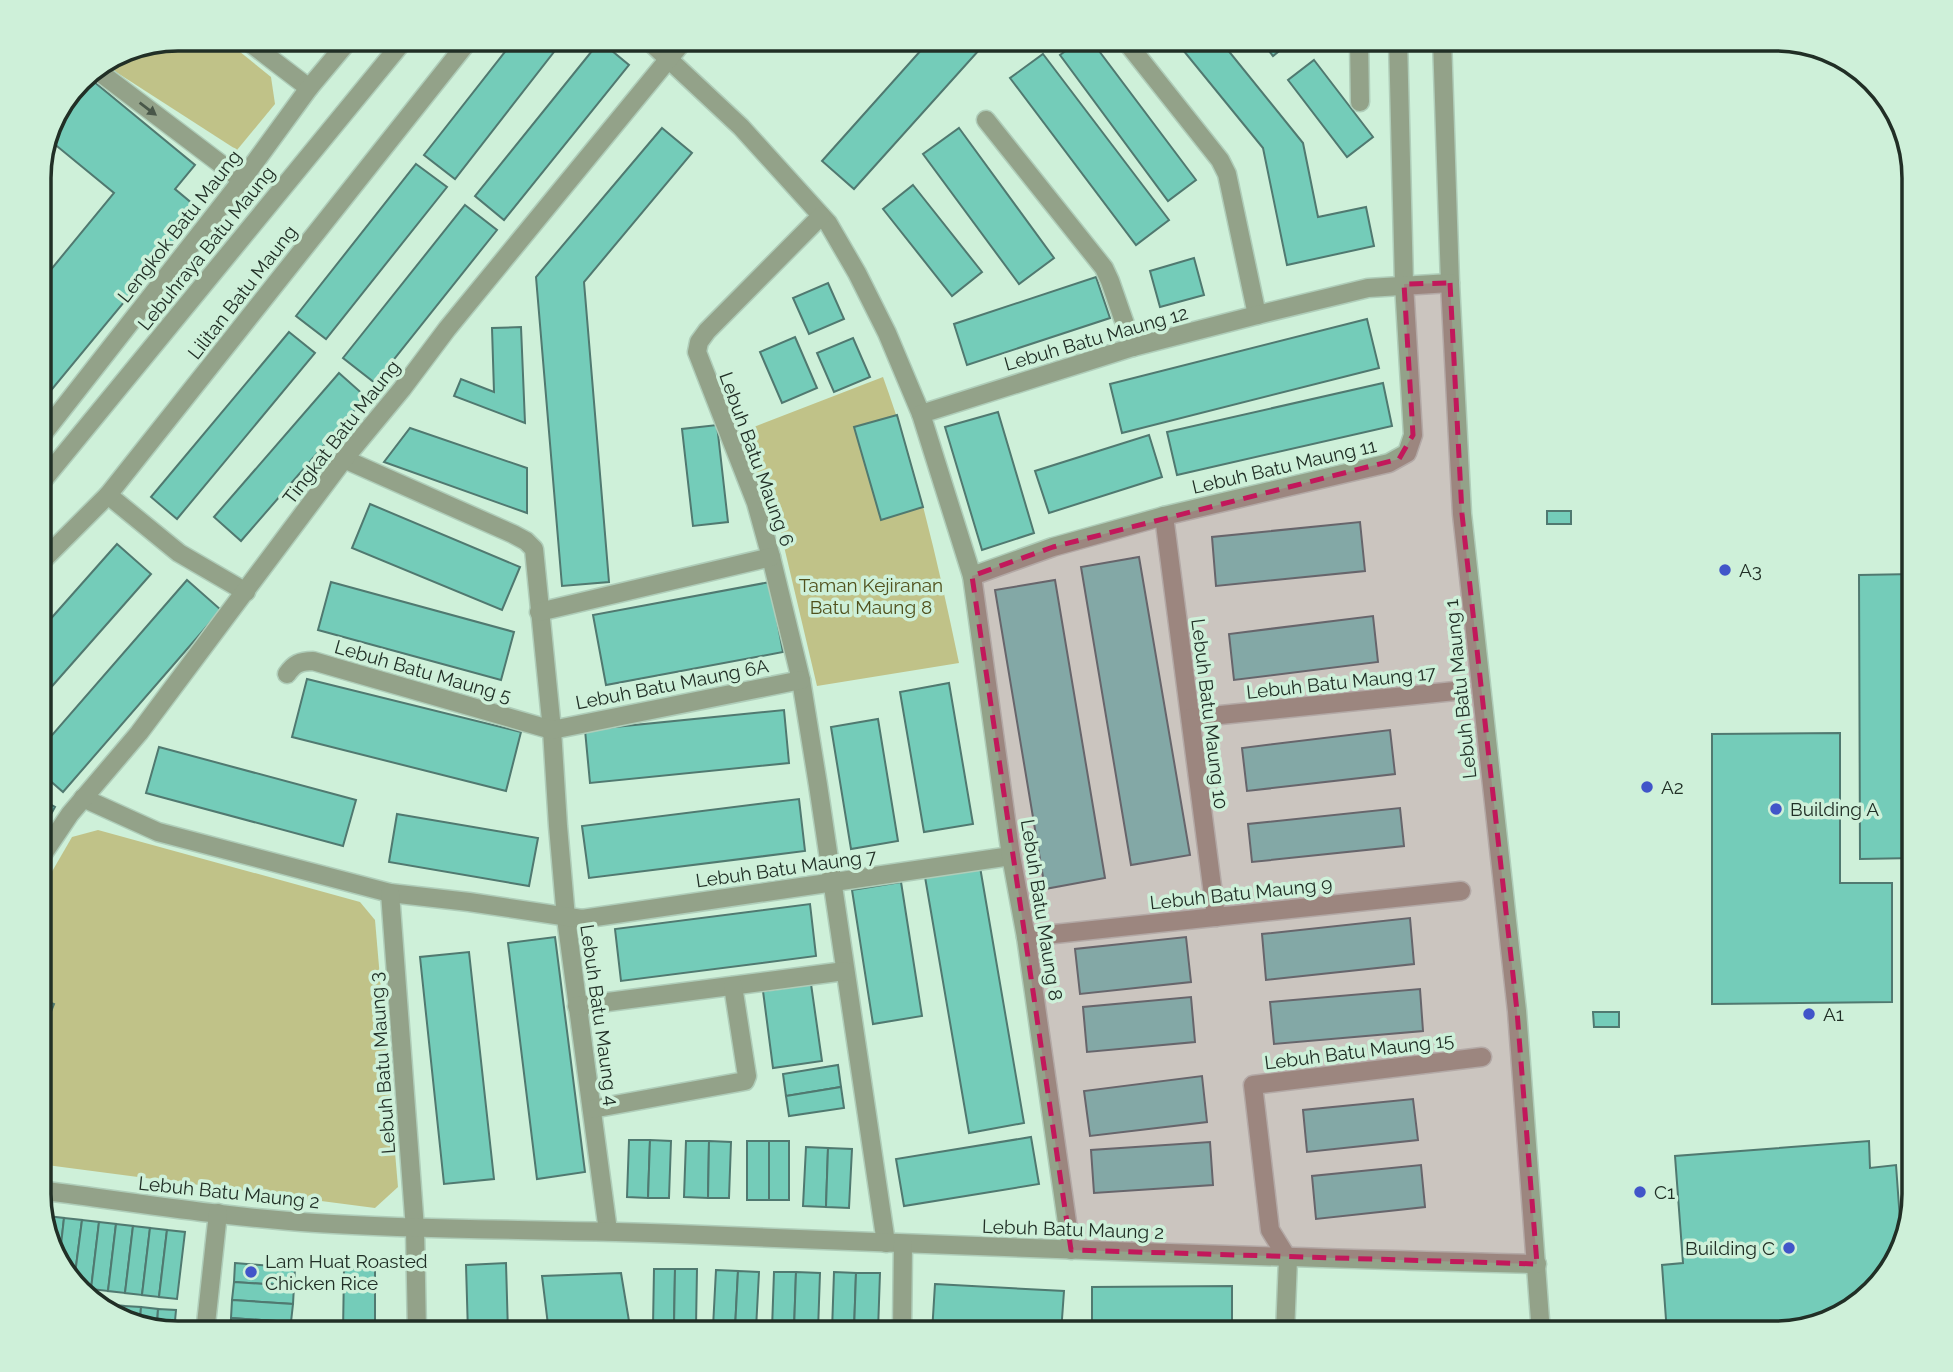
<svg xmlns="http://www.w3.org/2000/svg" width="1953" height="1372" font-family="Raleway,sans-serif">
<rect width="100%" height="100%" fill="#cef0d9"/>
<g fill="#c0c288">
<path d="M178,39H224L271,77L275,104L237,150L102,63L125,49Z"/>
<path d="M883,377C917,470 939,567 959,663L817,686L774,504L761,484L741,432Z"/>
<path d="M98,830L360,902L375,920L398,1187L375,1208L39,1164V894L72,837Z"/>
<path d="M1903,873H1914V998H1906Z"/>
</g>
<g fill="#74ccb9" stroke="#507970" stroke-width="2">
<path d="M515,39H564L455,179L424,155Z"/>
<path d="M931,39H989L854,189L822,161Z"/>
<path d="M1082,39H1090L1196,180L1168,201L1060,55Z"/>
<path d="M1174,39H1219L1303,143L1318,217L1366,207L1374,246L1287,265L1263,148Z"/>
<path d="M1259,39H1294L1273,56Z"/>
<path d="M600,41L629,65L504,220L475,196Z"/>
<path d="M1043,54L1169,220L1136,245L1010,78Z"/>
<path d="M1314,60L1373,137L1347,157L1288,80Z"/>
<path d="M87,76L195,165L175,189L200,210L39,405V284L114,193L47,138L53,116Z"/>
<path d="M662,128L692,153L584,282L609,582L562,586L536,277Z"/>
<path d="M959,128L1054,258L1019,284L923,154Z"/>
<path d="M416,164L447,187L326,339L296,316Z"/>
<path d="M913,185L982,272L952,296L883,209Z"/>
<path d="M465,205L497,230L375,383L343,358Z"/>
<path d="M1194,258L1204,295L1160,307L1150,271Z"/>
<path d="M1096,277L1110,318L967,365L954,324Z"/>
<path d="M828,283L844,319L809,334L793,298Z"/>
<path d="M1367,319L1379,368L1122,433L1110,384Z"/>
<path d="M521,327L525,423L454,396L461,379L494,392L492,328Z"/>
<path d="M289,332L315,353L177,519L151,497Z"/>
<path d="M795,337L817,388L782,403L760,352Z"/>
<path d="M853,338L870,377L834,392L817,353Z"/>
<path d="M339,373L366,397L241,541L214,517Z"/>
<path d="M1383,383L1392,426L1177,475L1167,432Z"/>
<path d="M998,412L1034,533L982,550L945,427Z"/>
<path d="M897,415L923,507L881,520L854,427Z"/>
<path d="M717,425L728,522L693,526L682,429Z"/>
<path d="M410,428L527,468V513L384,462Z"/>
<path d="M1149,435L1162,477L1049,513L1035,471Z"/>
<path d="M370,504L520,567L502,610L352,548Z"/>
<rect x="1547" y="511" width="24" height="13"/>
<path d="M1360,522L1365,571L1216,586L1212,537Z"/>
<path d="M117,544L151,574L39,701V632Z"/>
<path d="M1139,557L1190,855L1131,865L1081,567Z"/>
<path d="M1914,574V858L1860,859L1859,575Z"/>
<path d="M187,580L221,610L63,792L39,771V750Z"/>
<path d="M1055,580L1105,878L1045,889L995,590Z"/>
<path d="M331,582L514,632L501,680L318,630Z"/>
<path d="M770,582L783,652L606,685L593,615Z"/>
<path d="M1373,616L1378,662L1234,680L1229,634Z"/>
<path d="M307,679L521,732L506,791L292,737Z"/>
<path d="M949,683L973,824L924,832L900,692Z"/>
<path d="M784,710L789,763L590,783L585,730Z"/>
<path d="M878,719L898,841L851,849L831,727Z"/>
<path d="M1390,730L1395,774L1247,791L1242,748Z"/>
<path d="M1840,733V883H1892V1002L1712,1004V734Z"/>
<path d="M159,747L356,800L343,846L146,793Z"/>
<path d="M39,798L55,807L39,836Z"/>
<path d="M799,799L805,851L589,878L582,826Z"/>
<path d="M1400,808L1404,846L1252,862L1248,824Z"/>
<path d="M397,814L538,838L529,886L389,862Z"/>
<path d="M980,867L1024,1123L969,1133L925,877Z"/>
<path d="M901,882L922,1016L873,1024L852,890Z"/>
<path d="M810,904L816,956L621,981L615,929Z"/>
<path d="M1410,918L1414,964L1266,980L1262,934Z"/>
<path d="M555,937L585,1172L537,1179L508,943Z"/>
<path d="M1186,937L1191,982L1080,994L1075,949Z"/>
<path d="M469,952L494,1179L444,1184L420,957Z"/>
<path d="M811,984L822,1061L773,1068L763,991Z"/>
<path d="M1420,989L1423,1031L1274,1044L1270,1002Z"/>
<path d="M1191,997L1195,1042L1087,1052L1083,1007Z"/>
<path d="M39,998L54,1004L39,1042Z"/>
<path d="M1593,1012H1619V1027H1594Z"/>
<path d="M838,1065L841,1087L786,1096L783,1074Z"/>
<path d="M1202,1076L1207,1122L1090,1136L1084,1091Z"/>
<path d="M841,1087L844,1108L789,1116L786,1096Z"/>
<path d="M1413,1099L1418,1140L1307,1152L1303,1110Z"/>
<path d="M1031,1137L1039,1184L904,1206L896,1159Z"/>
<path d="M629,1140H650L648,1198L627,1197Z"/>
<path d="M650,1140L671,1141L669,1198H648Z"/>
<path d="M686,1141H709L708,1198L684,1197Z"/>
<path d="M709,1141L731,1142L729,1198H708Z"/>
<rect x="747" y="1141" width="22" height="59"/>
<rect x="769" y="1141" width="20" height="59"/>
<path d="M1869,1141L1870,1168L1896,1165L1901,1234L1886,1279L1837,1319L1775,1334L1667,1333L1662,1265L1683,1263L1675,1156Z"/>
<path d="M1210,1142L1213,1185L1094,1193L1091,1150Z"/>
<path d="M806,1147L828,1148L826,1207L803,1206Z"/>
<path d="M828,1148L852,1149L849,1208L826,1207Z"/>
<path d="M1421,1165L1425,1207L1316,1219L1312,1176Z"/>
<path d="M47,1216L64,1218L59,1263L53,1256L45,1228Z"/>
<path d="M64,1218L82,1220L74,1282L59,1263Z"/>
<path d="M82,1220L99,1222L91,1289L79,1288L74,1282Z"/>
<path d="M99,1222L116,1224L108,1291L91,1289Z"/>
<path d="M116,1224L133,1226L125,1293L108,1291Z"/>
<path d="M133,1226L150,1228L142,1295L125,1293Z"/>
<path d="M150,1228L167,1230L159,1297L142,1295Z"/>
<path d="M167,1230L185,1232L177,1299L159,1297Z"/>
<path d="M235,1263L295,1268L294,1286L234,1282Z"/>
<path d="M506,1263L508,1333H468L466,1265Z"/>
<path d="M344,1268L375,1269V1333H343Z"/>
<path d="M654,1269H675L674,1326H653Z"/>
<path d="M675,1269H697L696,1326H674Z"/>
<path d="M716,1270L738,1271L735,1329L713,1327Z"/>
<path d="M738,1271L759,1272L756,1329H735Z"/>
<path d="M774,1272H796L794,1330L772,1329Z"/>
<path d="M796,1272L820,1273L818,1331L794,1330Z"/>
<path d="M834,1272L856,1273L854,1331H832Z"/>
<path d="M621,1273L631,1333H549L542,1276Z"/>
<path d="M856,1273H880L878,1331H854Z"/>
<path d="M234,1282L294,1286L293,1304L232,1300Z"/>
<path d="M935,1284L1064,1291L1061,1333H932Z"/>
<path d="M1232,1286V1333H1092V1287Z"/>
<path d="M232,1300L293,1304L291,1322L231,1318Z"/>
<path d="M107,1304L124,1306L123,1315L106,1309Z"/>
<path d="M124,1306L141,1307L140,1321L123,1315Z"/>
<path d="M141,1307L158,1309L157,1326L140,1321Z"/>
<path d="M158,1309L176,1310L174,1332L157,1326Z"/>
<path d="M231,1318L291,1322V1333H230Z"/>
</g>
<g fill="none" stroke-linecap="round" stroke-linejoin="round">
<defs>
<g id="minor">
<path d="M245,39L309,88"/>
<path d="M647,39L741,127L828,223L857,273L887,333L921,414"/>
<path d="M1124,39L1220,160L1227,174L1257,315"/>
<path d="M1359,39L1360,102"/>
<path d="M1442,39L1450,283L1462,514L1517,1011L1541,1333"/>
<path d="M94,68L242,180"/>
<path d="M986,120L1104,268L1110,281L1133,347"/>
<path d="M821,216L707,331L699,342L697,352L756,503L771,557L801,680L818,785L886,1243"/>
<path d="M39,439L242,180L309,88L350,39"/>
<path d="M344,459L513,534L526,541L534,549L552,730L558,826L566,918L608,1231"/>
<path d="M39,485L405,39"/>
<path d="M108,495L179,553L246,592"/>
<path d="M1164,516L1216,917"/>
<path d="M39,564L108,495L470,39"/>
<path d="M972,576L1053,547L1164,516L1389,463L1407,453L1413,435L1404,284L1398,39"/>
<path d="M539,612L771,557"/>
<path d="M287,674C294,664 300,661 313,661L552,730L801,680"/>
<path d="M1191,718L1455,691"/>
<path d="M83,798L158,832L390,893L469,902L582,919L1011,856"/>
<path d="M39,860L70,814L139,733L344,459L402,389L447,329L685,39"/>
<path d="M390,893L415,1229L417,1333"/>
<path d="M1026,937L1461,891"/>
<path d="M577,1006L845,971"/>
<path d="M592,1109L745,1081L747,1076L733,986"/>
<path d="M39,1190C131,1202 223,1217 316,1223C436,1231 557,1229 678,1234C964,1246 1251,1257 1537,1264"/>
<path d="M1071,1250L1026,937L1011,856L972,576L921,414L1133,347L1257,315L1368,288L1450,283"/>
<path d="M1288,1259L1270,1230L1253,1085L1482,1057"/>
<path d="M205,1333L218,1213"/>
<path d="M902,1333L903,1244"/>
<path d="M1285,1333L1288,1259"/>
</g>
</defs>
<use href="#minor" stroke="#afcdb9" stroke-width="21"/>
<use href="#minor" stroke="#93a289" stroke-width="18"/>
</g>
<defs><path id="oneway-solid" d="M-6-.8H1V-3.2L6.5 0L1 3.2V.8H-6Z" transform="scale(1.75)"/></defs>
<use fill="#495749" href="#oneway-solid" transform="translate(148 109) rotate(37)"/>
<path fill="#c2185b" fill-opacity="0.2" stroke="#c2185b" stroke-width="5" stroke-dasharray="14 9" stroke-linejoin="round" d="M1450,283L1462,514L1517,1011L1537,1264L1071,1250L972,576L1053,547L1399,459L1413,435L1404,284Z"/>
<g fill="#4155c9" stroke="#cef0d9" stroke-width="2.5">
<circle cx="1725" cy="570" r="7"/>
<circle cx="1647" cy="787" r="7"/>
<circle cx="1776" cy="809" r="7"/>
<circle cx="1809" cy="1014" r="7"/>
<circle cx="1640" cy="1192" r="7"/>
<circle cx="1789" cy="1248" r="7"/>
<circle cx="251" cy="1272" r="7"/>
</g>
<g text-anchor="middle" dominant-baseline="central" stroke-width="7" stroke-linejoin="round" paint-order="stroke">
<g font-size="19" fill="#212f26" stroke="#cef0d9">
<text transform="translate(179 226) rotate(-52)">Lengkok Batu Maung</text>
<text transform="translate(206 248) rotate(-51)">Lebuhraya Batu Maung</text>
<text transform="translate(242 292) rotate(-52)">Lilitan Batu Maung</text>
<text transform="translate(1096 338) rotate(-16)">Lebuh Batu Maung 12</text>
<text transform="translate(341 432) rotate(-52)">Tingkat Batu Maung</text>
<text transform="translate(757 459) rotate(70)">Lebuh Batu Maung 6</text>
<text transform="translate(1284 466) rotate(-13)">Lebuh Batu Maung 11</text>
<text transform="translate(423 671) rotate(16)">Lebuh Batu Maung 5</text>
<text transform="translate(1341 682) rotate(-6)">Lebuh Batu Maung 17</text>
<text transform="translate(672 684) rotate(-11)">Lebuh Batu Maung 6A</text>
<text transform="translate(1460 689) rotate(-96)">Lebuh Batu Maung 1</text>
<text transform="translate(1210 714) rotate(83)">Lebuh Batu Maung 10</text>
<text transform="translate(786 868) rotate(-8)">Lebuh Batu Maung 7</text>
<text transform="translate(1241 893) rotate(-6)">Lebuh Batu Maung 9</text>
<text transform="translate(1042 910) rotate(81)">Lebuh Batu Maung 8</text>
<text transform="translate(600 1015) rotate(82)">Lebuh Batu Maung 4</text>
<text transform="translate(1359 1051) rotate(-7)">Lebuh Batu Maung 15</text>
<text transform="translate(382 1063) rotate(-94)">Lebuh Batu Maung 3</text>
<text transform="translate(229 1192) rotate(6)">Lebuh Batu Maung 2</text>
<text transform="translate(1073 1229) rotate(2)">Lebuh Batu Maung 2</text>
</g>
<g font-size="19" fill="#212f26" stroke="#cef0d9" text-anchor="start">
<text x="1739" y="570">A3</text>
<text x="1661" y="787">A2</text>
<text x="1790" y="809">Building A</text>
<text x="1823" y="1014">A1</text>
<text x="1654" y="1192">C1</text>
<text x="1775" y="1248" text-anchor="end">Building C</text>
<text x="265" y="1261">Lam Huat Roasted<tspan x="265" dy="22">Chicken Rice</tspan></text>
</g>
<g font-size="19" fill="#50501c" stroke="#cef0d9">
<text x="871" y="585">Taman Kejiranan<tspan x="871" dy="22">Batu Maung 8</tspan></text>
</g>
</g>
<path d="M0 0H1953V1372H0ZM178 51H1775A127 127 0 0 1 1902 178V1194A127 127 0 0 1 1775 1321H178A127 127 0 0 1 51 1194V178A127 127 0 0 1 178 51Z" fill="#cef0d9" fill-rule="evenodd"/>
<path fill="none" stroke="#212f26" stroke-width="3.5" d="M178 51H1775A127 127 0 0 1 1902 178V1194A127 127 0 0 1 1775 1321H178A127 127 0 0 1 51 1194V178A127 127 0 0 1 178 51Z"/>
</svg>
